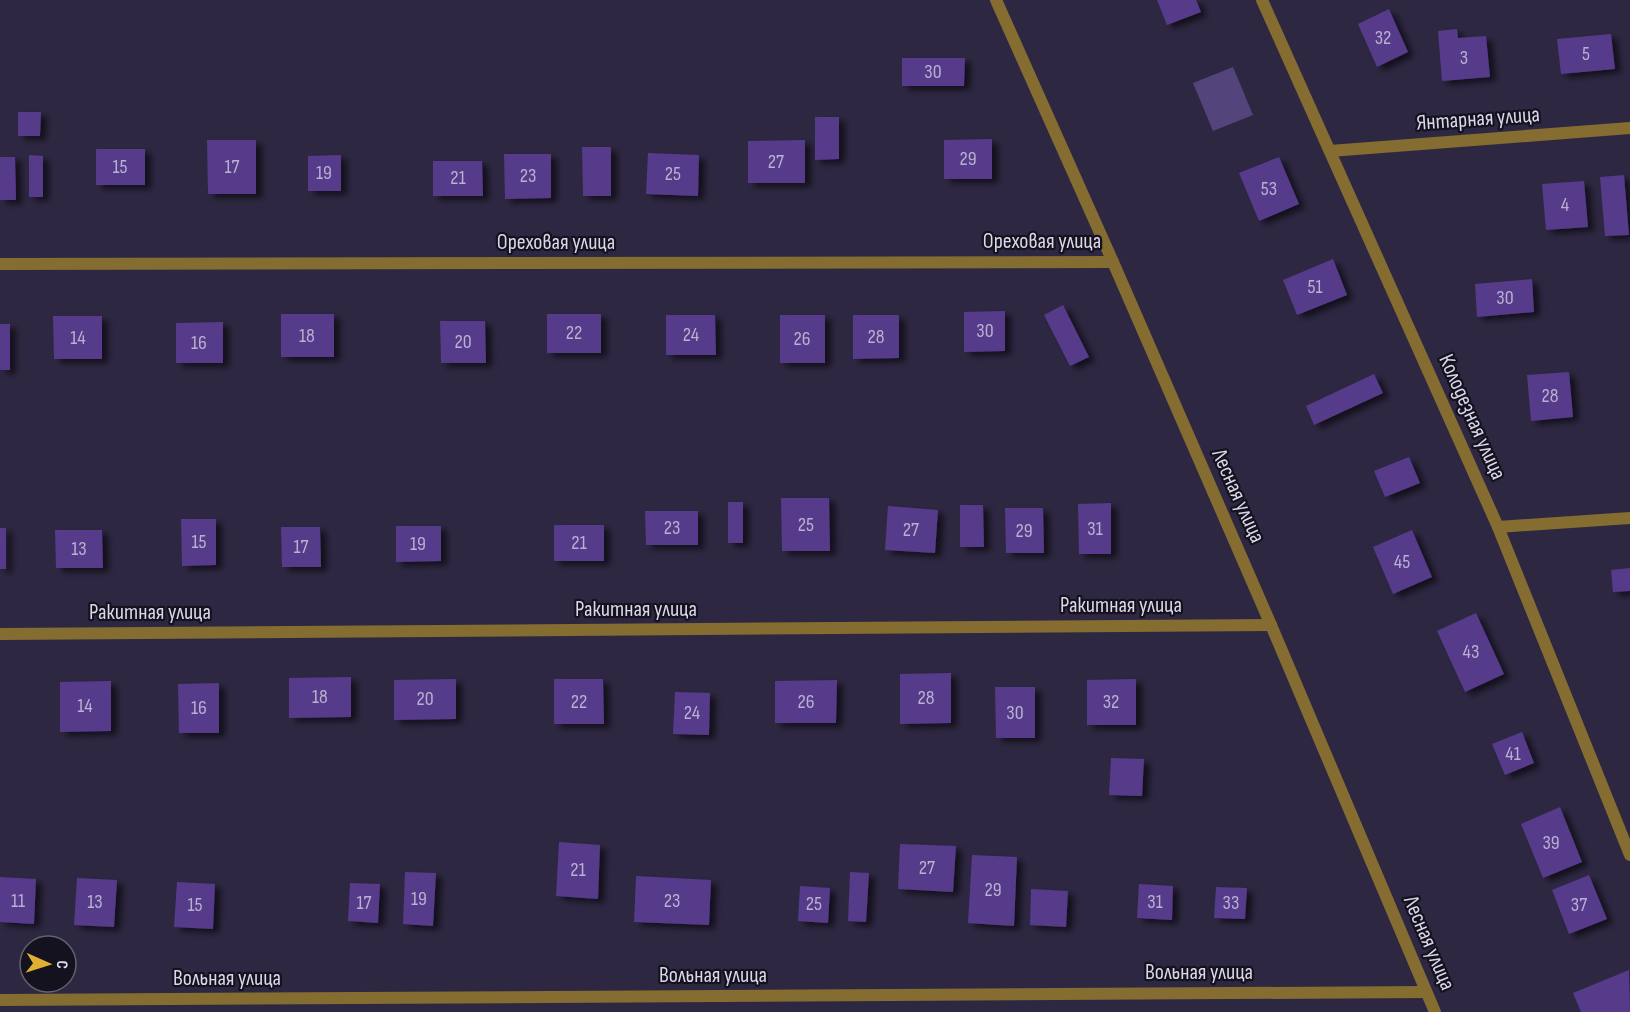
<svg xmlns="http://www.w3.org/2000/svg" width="1630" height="1012" font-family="'Sofia Sans Condensed',sans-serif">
<defs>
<filter id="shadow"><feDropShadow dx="6" dy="4" stdDeviation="3" flood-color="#0009"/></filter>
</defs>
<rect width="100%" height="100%" fill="#2e2742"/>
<path fill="#54447c" d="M1233,67L1253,115L1213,131L1193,83Z"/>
<g fill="#553b8a" filter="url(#shadow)">
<path d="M1157,0H1196L1201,12L1167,25Z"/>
<path d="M1389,9L1408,52L1377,67L1358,24Z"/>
<path d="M1457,29L1458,38L1486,36L1490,77L1442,81L1438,31Z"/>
<path d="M1611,34L1615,69L1561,74L1557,39Z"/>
<path d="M902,58H965L964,86H902Z"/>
<path d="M18,112H41L40,136H18Z"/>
<path d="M815,117H839V159L815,160Z"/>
<path d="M992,139V179H944V140Z"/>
<path d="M207,140H256V194H208Z"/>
<path d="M805,140V183H748V141Z"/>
<path d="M582,147H611V196H583Z"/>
<rect x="96" y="149" width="49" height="36"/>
<path d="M648,153L699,155L698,196L646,194Z"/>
<path d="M504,154H551V198L505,199Z"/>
<path d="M29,155L43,156V197H29Z"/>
<path d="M341,155V191H308V156Z"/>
<path d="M0,157H15L16,200H0Z"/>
<path d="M1279,157L1299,204L1259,221L1239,173Z"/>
<path d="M433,161H482L483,196H433Z"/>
<path d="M1624,175L1629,235L1605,236L1600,177Z"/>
<path d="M1584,181L1588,227L1546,230L1542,184Z"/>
<path d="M1333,259L1347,295L1297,315L1283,280Z"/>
<path d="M1532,279L1534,312L1477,317L1475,284Z"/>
<path d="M1063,305L1089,357L1070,366L1044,315Z"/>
<path d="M1005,311V351L964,352V312Z"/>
<rect x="281" y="314" width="53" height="43"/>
<rect x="547" y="314" width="54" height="39"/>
<path d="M666,315H715L716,355H666Z"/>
<rect x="780" y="315" width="45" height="48"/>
<path d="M853,315H899V358L853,359Z"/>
<path d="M53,316H102V359H54Z"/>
<path d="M440,321H485L486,363H441Z"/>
<path d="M223,322V363H176V323Z"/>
<rect x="0" y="324" width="10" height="46"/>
<path d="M1569,372L1573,417L1531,421L1527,375Z"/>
<path d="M1374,374L1383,393L1314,425L1306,406Z"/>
<path d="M1409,457L1420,483L1385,497L1374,471Z"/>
<path d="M781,498H829L830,551H782Z"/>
<rect x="728" y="502" width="15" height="41"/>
<path d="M1111,503V554H1079L1078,504Z"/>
<path d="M960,505H983L984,547H960Z"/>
<path d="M888,506L938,510L935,553L885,550Z"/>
<path d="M1005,508H1043L1044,553H1006Z"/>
<path d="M645,511H698V545H646Z"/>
<path d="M181,519H216V565L182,566Z"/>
<rect x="554" y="525" width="50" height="36"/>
<path d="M396,526H441V561L396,562Z"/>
<path d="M281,527H320L321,567H282Z"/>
<rect x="0" y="528" width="6" height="41"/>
<path d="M55,530H102L103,568H56Z"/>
<path d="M1412,530L1432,577L1393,594L1373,547Z"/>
<path d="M1630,568V591L1613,592L1611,570Z"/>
<path d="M1476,613L1504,674L1465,692L1437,631Z"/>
<path d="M951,673V723L900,724V674Z"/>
<path d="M351,677V717L289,718V678Z"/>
<path d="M456,679V719L394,720V680Z"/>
<path d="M554,679H603L604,724H554Z"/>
<path d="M1136,679V725H1087V680Z"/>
<path d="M837,680L836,723H775V681Z"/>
<path d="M111,681V731L60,732V682Z"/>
<path d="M219,683V733H179L178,684Z"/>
<path d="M995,687H1035V738H996Z"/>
<path d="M675,692L710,693L709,735L673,734Z"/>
<path d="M1522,732L1534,763L1505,775L1492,744Z"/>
<path d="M1111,758L1144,759L1142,796L1109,795Z"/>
<path d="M1560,807L1582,862L1543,878L1521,824Z"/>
<path d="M559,842L600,845L598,899L556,896Z"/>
<path d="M900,844L956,846L953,892L898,889Z"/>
<path d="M972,855L1017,857L1014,926L968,923Z"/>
<path d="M405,872L436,873L433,926L403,924Z"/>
<path d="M850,872L869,873L866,922L848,921Z"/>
<path d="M1589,875L1607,919L1569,934L1552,890Z"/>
<path d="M636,876L711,880L709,925L634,922Z"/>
<path d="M0,877L36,879L34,924L0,922Z"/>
<path d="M77,878L117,880L114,927L74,925Z"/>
<path d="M177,882L215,884L213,929L174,927Z"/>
<path d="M350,883L380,884L378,923L348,921Z"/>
<path d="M1139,884L1173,886L1172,920L1137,918Z"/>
<path d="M800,886L830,888L828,923L798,921Z"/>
<path d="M1216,887L1247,888L1245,919L1214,918Z"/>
<path d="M1031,889L1068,891L1066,927L1030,925Z"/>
<path d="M1629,970L1630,1012H1581L1573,993Z"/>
</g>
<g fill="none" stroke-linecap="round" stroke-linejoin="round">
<g stroke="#856c31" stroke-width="12">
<path d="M996,0L1113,262L1271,625L1435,1012"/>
<path d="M1262,0L1498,527L1630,855"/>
<path d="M1330,151L1630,128"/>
<path d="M0,264L1113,262"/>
<path d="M1498,527L1630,518"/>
<path d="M0,634L1271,625"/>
<path d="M0,1000L1426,992"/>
</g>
</g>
<g text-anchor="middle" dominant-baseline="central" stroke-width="4.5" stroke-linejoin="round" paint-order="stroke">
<g font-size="20" fill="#bab0d1">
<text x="1383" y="38">32</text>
<text x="1586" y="54">5</text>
<text x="1464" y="58">3</text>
<text x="933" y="72">30</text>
<text x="968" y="159">29</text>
<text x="776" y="162">27</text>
<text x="120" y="167">15</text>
<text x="232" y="167">17</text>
<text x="324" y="173">19</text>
<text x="673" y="174">25</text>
<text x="528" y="176">23</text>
<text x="458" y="178">21</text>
<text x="1269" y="189">53</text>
<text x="1565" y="205">4</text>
<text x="1315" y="287">51</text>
<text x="1505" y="298">30</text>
<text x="985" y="331">30</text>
<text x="574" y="333">22</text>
<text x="691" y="335">24</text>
<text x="307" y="336">18</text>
<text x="876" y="337">28</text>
<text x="78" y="338">14</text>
<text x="802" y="339">26</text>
<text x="463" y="342">20</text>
<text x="199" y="343">16</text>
<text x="1550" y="396">28</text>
<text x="806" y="525">25</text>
<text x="672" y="528">23</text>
<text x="1095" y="529">31</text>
<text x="911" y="530">27</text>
<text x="1024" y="531">29</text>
<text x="199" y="542">15</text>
<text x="579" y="543">21</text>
<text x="418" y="544">19</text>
<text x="301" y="547">17</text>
<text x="79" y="549">13</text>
<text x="1402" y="562">45</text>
<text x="1471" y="652">43</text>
<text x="320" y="697">18</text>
<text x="926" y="698">28</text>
<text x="425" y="699">20</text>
<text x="579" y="702">22</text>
<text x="806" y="702">26</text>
<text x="1111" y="702">32</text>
<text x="85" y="706">14</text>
<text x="199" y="708">16</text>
<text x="692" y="713">24</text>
<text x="1015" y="713">30</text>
<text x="1513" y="754">41</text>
<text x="1551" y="843">39</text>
<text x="927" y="868">27</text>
<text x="578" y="870">21</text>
<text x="993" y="890">29</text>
<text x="419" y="899">19</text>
<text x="18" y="901">11</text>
<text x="672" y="901">23</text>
<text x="95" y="902">13</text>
<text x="1155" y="902">31</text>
<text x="364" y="903">17</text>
<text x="1231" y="903">33</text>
<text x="814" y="904">25</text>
<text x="195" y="905">15</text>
<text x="1579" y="905">37</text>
</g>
<g font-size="22" fill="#dbd7e9" stroke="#15121f">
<text transform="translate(1478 119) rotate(-4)">Янтарная улица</text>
<text x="1042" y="241">Ореховая улица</text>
<text x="556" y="242">Ореховая улица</text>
<text transform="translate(1472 417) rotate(66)">Колодезная улица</text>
<text transform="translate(1238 496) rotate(66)">Лесная улица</text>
<text x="1121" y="605">Ракитная улица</text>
<text x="636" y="609">Ракитная улица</text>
<text x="150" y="612">Ракитная улица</text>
<text transform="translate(1429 943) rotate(67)">Лесная улица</text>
<text x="1199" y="972">Вольная улица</text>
<text x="713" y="975">Вольная улица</text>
<text x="227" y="978">Вольная улица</text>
</g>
</g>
<g transform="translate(48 964) rotate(93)"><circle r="28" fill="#15121f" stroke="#646170" stroke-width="1.5"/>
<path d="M0-4.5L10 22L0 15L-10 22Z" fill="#dfb034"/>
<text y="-9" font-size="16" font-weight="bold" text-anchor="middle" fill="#dbd7e9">С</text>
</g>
</svg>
